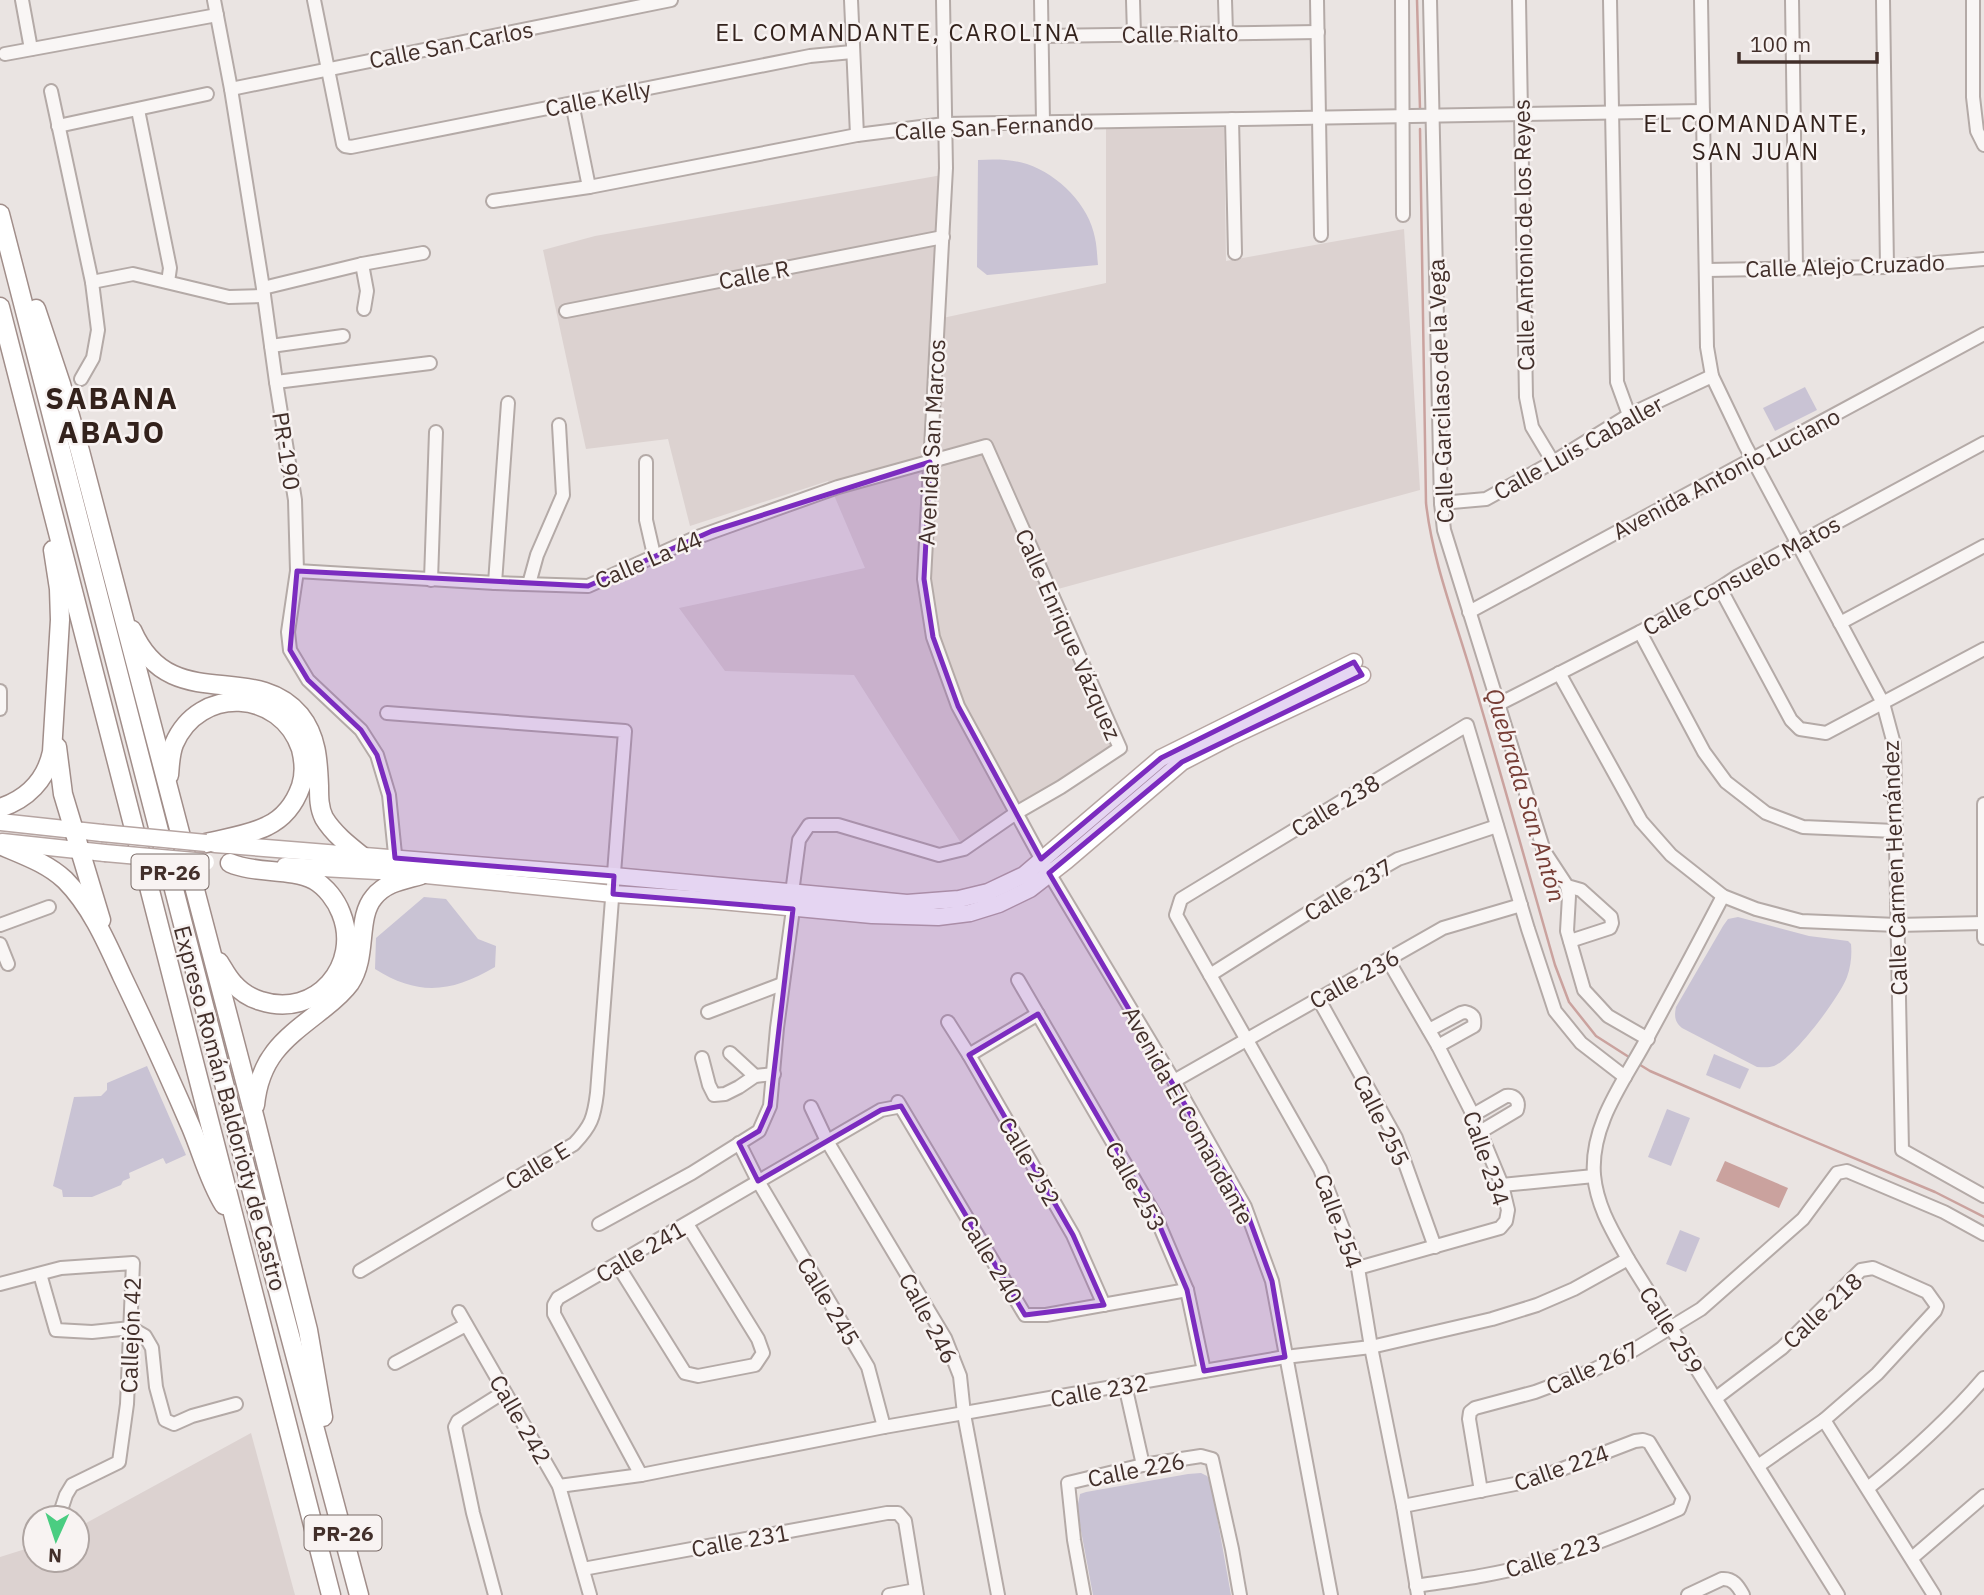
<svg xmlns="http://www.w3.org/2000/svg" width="1984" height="1595" font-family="'IBM Plex Sans',sans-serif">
<rect width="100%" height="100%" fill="#eae4e2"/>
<g fill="#dcd2d0">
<path d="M1224,128L1226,261L1404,229L1420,490L1058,589L1113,725L1129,751L1017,818L966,851L854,675L725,671L679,608L865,568L828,481L690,526L668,439L586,449L543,250L595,236L942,175L938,319L1106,283V129Z"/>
<path d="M251,1433L295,1595H0V1557L35,1546V1560H77V1528Z"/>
</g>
<g fill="#c9c3d4">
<path d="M978,160C994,159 1012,159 1027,164C1059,175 1089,205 1095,238C1097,247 1097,256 1098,265L987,275L977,267Z"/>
<path d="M1805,387L1817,410L1775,431L1763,408Z"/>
<path d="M424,897L446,899L478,939L496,946L495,967C451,993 418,996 375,969L376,938Z"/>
<path d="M1738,917L1809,936L1848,941L1851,944C1852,955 1851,966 1847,977C1839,998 1794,1058 1774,1066C1768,1068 1763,1067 1757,1067L1682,1028C1675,1022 1674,1017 1676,1007L1723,926L1728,919Z"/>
<path d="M1714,1054L1749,1069L1740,1089L1706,1075Z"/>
<path d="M147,1066L186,1155L166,1164L163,1158L129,1173L130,1178L123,1181L121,1185L92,1197H63L62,1190L53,1186L74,1097L101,1096L107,1090V1083Z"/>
<path d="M1667,1109L1690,1118L1671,1166L1648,1157Z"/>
<path d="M1680,1230L1700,1238L1686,1272L1666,1264Z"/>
<path d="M1201,1473L1207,1476L1211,1483L1231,1595H1093L1077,1509L1080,1494L1086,1492L1188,1474Z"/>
</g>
<path fill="#caa29e" d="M1725,1161L1788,1188L1779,1208L1716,1181Z"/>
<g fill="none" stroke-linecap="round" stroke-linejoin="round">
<g stroke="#caa29e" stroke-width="2.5">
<path d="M1417,0L1420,109"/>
<path d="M1420,129L1426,503C1433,565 1457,623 1474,683C1502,777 1528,871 1555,965L1569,1002L1596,1036L1632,1059"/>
<path d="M1637,1063L1650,1071L1775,1125L1935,1192L1984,1217"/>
</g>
<defs>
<g id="minor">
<path d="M22,0L31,49"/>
<path d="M214,0L231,89L263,288L276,382L295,500L297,571L288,632L290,650L308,680L361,730L377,755L389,795L396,864"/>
<path d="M314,0L343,144L345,146L351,147L810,56L852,52"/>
<path d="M851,0L857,135"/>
<path d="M943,0L946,168L924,579L933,637L958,706L1049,873L1174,1081L1245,1207L1272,1281L1331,1595"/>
<path d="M1041,0L1043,122"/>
<path d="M1133,0L1134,34"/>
<path d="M1225,0L1226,32"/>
<path d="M1317,0L1321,235"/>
<path d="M1402,0L1403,215"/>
<path d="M1430,0L1441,503L1444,530L1544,851L1567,886L1581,890L1611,917L1612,923L1610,928L1570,941"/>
<path d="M1519,0L1526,397L1532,427L1553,462"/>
<path d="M1610,0L1617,382L1629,415"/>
<path d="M1701,0L1707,347L1712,376L1745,445L1883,703L1894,744L1902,1150L1984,1196"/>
<path d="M1792,0L1796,268"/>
<path d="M1883,0L1887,267"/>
<path d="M1973,0V97L1977,131L1984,145"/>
<path d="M1042,36L1318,32"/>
<path d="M5,54L217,15"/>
<path d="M231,89L671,0"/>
<path d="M51,91L92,282L98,330L93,358L81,379"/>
<path d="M572,103L589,187"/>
<path d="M138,110L170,268L168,282"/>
<path d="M1232,119L1235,253"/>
<path d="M58,126L207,94"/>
<path d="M493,201L589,187L857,135L945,124L1703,111"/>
<path d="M362,264L367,291L364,309"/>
<path d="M1706,270L1887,267L1984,259"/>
<path d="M92,282L133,274L229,297L264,296"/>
<path d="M263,288L362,264L423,253"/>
<path d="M566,311L943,237"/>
<path d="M271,346L343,336"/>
<path d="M276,382L430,363"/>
<path d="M646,462V520L654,555"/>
<path d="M1441,503L1486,499L1553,462L1629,415L1712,376"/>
<path d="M297,571L495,583L588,586L695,538L762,514L838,487L986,446L1120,748L1061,787L1016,813L964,849L939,855L838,825H809L799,840L792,893L793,909L777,1028L770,1106L759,1131L692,1173L599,1224"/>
<path d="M431,580L436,432"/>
<path d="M495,583L508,403"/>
<path d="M529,584L537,555L563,495L559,425"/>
<path d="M1720,588L1791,720L1800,729L1826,733L1984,649"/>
<path d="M1469,612L1984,334"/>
<path d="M1840,623L1984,546"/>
<path d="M1640,632L1704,752L1726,782L1766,813L1803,827L1895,831"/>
<path d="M1559,673L1641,821L1671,855L1723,896L1756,909L1801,921L1897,925L1984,923"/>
<path d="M0,691V709"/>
<path d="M1497,705L1640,632L1720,588L1738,576L1984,443"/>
<path d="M1984,804V938"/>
<path d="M1567,886L1569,896L1567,931L1584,990L1608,1016L1648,1039"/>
<path d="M1723,896C1699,942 1675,987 1650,1033C1627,1078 1590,1122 1594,1175C1597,1207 1613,1232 1628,1259L1838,1595"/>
<path d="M0,925L49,907"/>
<path d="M0,944L8,964"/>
<path d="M1210,975L1349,887L1398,859L1497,826"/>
<path d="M1018,980L1155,1215L1187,1290L1204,1371"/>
<path d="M1318,998L1396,1138L1435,1247"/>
<path d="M708,1012L782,984"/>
<path d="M948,1022L969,1055L1073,1235L1104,1305"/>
<path d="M1429,1030L1461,1013L1465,1012C1474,1014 1475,1018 1474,1026L1438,1046"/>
<path d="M730,1053L755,1076"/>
<path d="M969,1055L1038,1014"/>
<path d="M702,1058L709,1085L714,1095L725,1094L739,1087L755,1076L774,1074"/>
<path d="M1174,1081L1443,928L1521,905"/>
<path d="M811,1107L827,1141L945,1338L960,1376L964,1414L998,1595"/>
<path d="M1473,1115L1506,1096C1515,1095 1520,1101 1517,1110L1480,1132"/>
<path d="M739,1143L758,1181L868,1367L884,1427"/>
<path d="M1502,1185L1594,1176"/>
<path d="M617,1264L685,1373L698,1376L755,1365L763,1353L758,1339L687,1224"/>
<path d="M1358,1268L1500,1228L1506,1221L1508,1210L1502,1185L1473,1115L1438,1046L1388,960"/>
<path d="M360,1271L574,1144C591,1126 594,1118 597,1093L625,731L387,713"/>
<path d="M40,1274L56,1330L92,1332L131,1328L145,1336L152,1348L156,1387L165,1420L174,1424L192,1416L236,1404"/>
<path d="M0,1284L61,1268L133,1263L127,1404L119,1462L72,1485L66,1495L61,1510"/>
<path d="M459,1312L559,1486L590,1595"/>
<path d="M395,1363L466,1325"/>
<path d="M1125,1385L1143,1465"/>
<path d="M1716,1398L1782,1348L1861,1270L1873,1268L1927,1292L1937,1306L1935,1311L1877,1374L1824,1420L1758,1466"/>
<path d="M1824,1420L1934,1595"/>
<path d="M641,1475L554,1314V1305L558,1298L881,1110L897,1107L898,1102L1025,1315H1046L1187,1290"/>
<path d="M559,1486L641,1475L884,1427L1204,1371L1285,1357L1371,1347L1492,1319L1537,1305L1574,1289L1628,1259"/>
<path d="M1868,1488C1910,1454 1949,1419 1984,1378"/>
<path d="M1481,1491L1469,1419L1470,1412L1475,1408L1535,1392L1591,1371L1632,1351L1701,1309L1803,1219L1837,1173L1847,1171L1944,1212L1984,1234"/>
<path d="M1403,1506L1515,1484L1549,1474L1635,1441L1643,1440L1649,1442L1683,1498L1679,1509C1631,1530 1583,1550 1533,1564C1495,1575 1455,1580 1416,1586"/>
<path d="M1912,1558L1984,1496"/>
<path d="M583,1569L887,1513H898L905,1521L917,1595"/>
<path d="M495,1595L473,1513L455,1427L458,1421L504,1392"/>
<path d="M889,1595L916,1590"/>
<path d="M1084,1595L1074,1540L1068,1483L1143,1465L1201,1456L1212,1459L1232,1549L1240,1595"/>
<path d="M1418,1595L1403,1506L1371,1347L1358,1268L1320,1169L1176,915L1181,899L1467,725L1528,929L1555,1011L1581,1043L1625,1077"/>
<path d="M1688,1595L1722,1579C1733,1578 1738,1586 1743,1595"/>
</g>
<g id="major">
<path d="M0,822L102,833"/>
<path d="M2,842L105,853"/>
<path d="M215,844L614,876L907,903L959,899L988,892L1024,875L1161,758L1354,662"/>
<path d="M285,866L396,872L613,894L710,900L872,915L938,917L970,913L999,904L1030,889L1066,861L1182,762L1230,737L1362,675"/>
</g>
<g id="highway">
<path d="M0,214L260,1223L359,1595"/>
<path d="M0,307L331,1595"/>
<path d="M36,309L61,384L80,451L255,1119L308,1330L323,1417"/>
<path d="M132,630C170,717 253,659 300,715C317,736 318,761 319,786C319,797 319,808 324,818C333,833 348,845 362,856"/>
<path d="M57,747L63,794L101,920"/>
<path d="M169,775C170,765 170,754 174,744C199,685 281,689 301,749C304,761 305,774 301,786C295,803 284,818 267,826C249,835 226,838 206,843"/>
<path d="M0,808C27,799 46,780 52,752L60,620L59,589L53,550"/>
<path d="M0,845C23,855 47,863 65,880C91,906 107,943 122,976C146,1026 169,1076 191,1127C202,1153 209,1181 224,1205"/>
<path d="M219,962C224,970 228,978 234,984C241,992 251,998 261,1001C316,1019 362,965 341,913C336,900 326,887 314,880C290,868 255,874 230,863"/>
<path d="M255,1105C260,1055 286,1038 323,1009C333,1001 342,994 350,983C368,956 356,918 374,897C386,882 404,880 421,875"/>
</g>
</defs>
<use href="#minor" stroke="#b4aaa7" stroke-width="16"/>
<use href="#major" stroke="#b6a5a2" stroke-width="19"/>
<use href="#highway" stroke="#a18e8a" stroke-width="21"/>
<use href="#minor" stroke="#f9f6f5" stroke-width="12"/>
<use href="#major" stroke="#fff" stroke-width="16"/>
<use href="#highway" stroke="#fff" stroke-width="18"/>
<defs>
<g id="major-bridge">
<path d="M102,833L206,843"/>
<path d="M105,853L206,862"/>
</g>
</defs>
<use href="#major-bridge" stroke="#b6a5a2" stroke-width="19" stroke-linecap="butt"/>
<use href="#major-bridge" stroke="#fff" stroke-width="16"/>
</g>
<path fill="#7b2cbf" fill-opacity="0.2" stroke="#7b2cbf" stroke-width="5" stroke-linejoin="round" d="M930,462L924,579L933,637L958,706L1041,859L1161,758L1354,662L1362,675L1182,762L1049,873L1245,1207L1272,1281L1285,1357L1204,1371L1187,1290L1155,1215L1038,1014L969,1055L1073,1235L1104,1305L1025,1315L901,1106L881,1110L758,1181L739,1143L759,1131L770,1106L793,909L613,894L614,876L395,858L389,795L377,755L361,730L308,680L290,650L297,571L588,586L712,531Z"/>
<g text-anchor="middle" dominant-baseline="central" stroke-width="5" stroke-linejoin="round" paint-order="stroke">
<g fill="#f8f3f2" stroke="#796a66" stroke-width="2">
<rect x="131.5" y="854.5" width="77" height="35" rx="5"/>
<rect x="304.5" y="1515.5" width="77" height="35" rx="5"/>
</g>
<g font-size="21" font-weight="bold" fill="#422f2a">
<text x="170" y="872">PR-26</text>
<text x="343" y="1533">PR-26</text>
</g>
<g font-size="23" fill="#422f2a" stroke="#f8f3f2">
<text transform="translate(1180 33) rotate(-1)">Calle Rialto</text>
<text transform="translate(451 44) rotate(-11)">Calle San Carlos</text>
<text transform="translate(598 98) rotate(-11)">Calle Kelly</text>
<text transform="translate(994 126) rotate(-3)">Calle San Fernando</text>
<text transform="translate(1523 235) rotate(-91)">Calle Antonio de los Reyes</text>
<text transform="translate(1845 265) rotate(-2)">Calle Alejo Cruzado</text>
<text transform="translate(754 274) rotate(-11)">Calle R</text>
<text transform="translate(1440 391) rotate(-92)">Calle Garcilaso de la Vega</text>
<text transform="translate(931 442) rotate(-87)">Avenida San Marcos</text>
<text transform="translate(1578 447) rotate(-29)">Calle Luis Caballer</text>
<text transform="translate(287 451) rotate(81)">PR-190</text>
<text transform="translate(1726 473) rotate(-28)">Avenida Antonio Luciano</text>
<text transform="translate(648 559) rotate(-23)">Calle La 44</text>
<text transform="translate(1741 575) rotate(-29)">Calle Consuelo Matos</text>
<text transform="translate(1069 634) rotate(66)">Calle Enrique Vázquez</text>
<text transform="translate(1335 805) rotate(-31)">Calle 238</text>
<text transform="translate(1894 868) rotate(-92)">Calle Carmen Hernández</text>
<text transform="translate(1348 889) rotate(-31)">Calle 237</text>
<text transform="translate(1354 978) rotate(-29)">Calle 236</text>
<text transform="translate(231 1108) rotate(75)">Expreso Román Baldorioty de Castro</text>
<text transform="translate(1189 1115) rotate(61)">Avenida El Comandante</text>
<text transform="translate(1382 1120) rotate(64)">Calle 255</text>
<text transform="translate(1487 1158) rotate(71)">Calle 234</text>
<text transform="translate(1030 1161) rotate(60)">Calle 252</text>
<text transform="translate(537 1165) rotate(-31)">Calle E</text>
<text transform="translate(1136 1186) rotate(61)">Calle 253</text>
<text transform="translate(1339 1221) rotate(70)">Calle 254</text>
<text transform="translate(640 1251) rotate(-30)">Calle 241</text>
<text transform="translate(992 1259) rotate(59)">Calle 240</text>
<text transform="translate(829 1301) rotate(59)">Calle 245</text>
<text transform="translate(1822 1310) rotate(-43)">Calle 218</text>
<text transform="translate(929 1318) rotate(62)">Calle 246</text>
<text transform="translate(1672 1330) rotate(58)">Calle 259</text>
<text transform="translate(130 1335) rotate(-88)">Callejón 42</text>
<text transform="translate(1592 1367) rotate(-24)">Calle 267</text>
<text transform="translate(1099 1390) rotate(-10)">Calle 232</text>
<text transform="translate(521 1419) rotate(60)">Calle 242</text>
<text transform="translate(1561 1467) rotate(-19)">Calle 224</text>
<text transform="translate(1136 1469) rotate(-11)">Calle 226</text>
<text transform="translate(740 1540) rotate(-10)">Calle 231</text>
<text transform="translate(1553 1555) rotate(-17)">Calle 223</text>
</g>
<g font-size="24" letter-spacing="2" fill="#33221c" stroke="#f8f3f2">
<text x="898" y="32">EL COMANDANTE, CAROLINA</text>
<text x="1756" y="123">EL COMANDANTE,<tspan x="1756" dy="28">SAN JUAN</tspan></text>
</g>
<g font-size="24" font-style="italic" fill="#763d35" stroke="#f8f3f2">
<text transform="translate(1526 795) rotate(73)">Quebrada San Antón</text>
</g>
<g font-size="30" font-weight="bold" letter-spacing="2" fill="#33221c" stroke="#f8f3f2">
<text x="112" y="397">SABANA<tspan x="112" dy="34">ABAJO</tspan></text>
</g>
</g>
<g transform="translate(56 1539) rotate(183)"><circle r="33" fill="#f8f3f2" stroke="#afa5a2" stroke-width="2"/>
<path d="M0-5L12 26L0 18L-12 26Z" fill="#4acd81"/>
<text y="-10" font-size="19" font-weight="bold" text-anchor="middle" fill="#422f2a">N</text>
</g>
<path d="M1739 52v10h138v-10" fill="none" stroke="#422f2a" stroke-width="3.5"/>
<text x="1750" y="52" font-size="21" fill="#422f2a" stroke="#f8f3f2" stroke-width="5" paint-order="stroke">100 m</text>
</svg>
